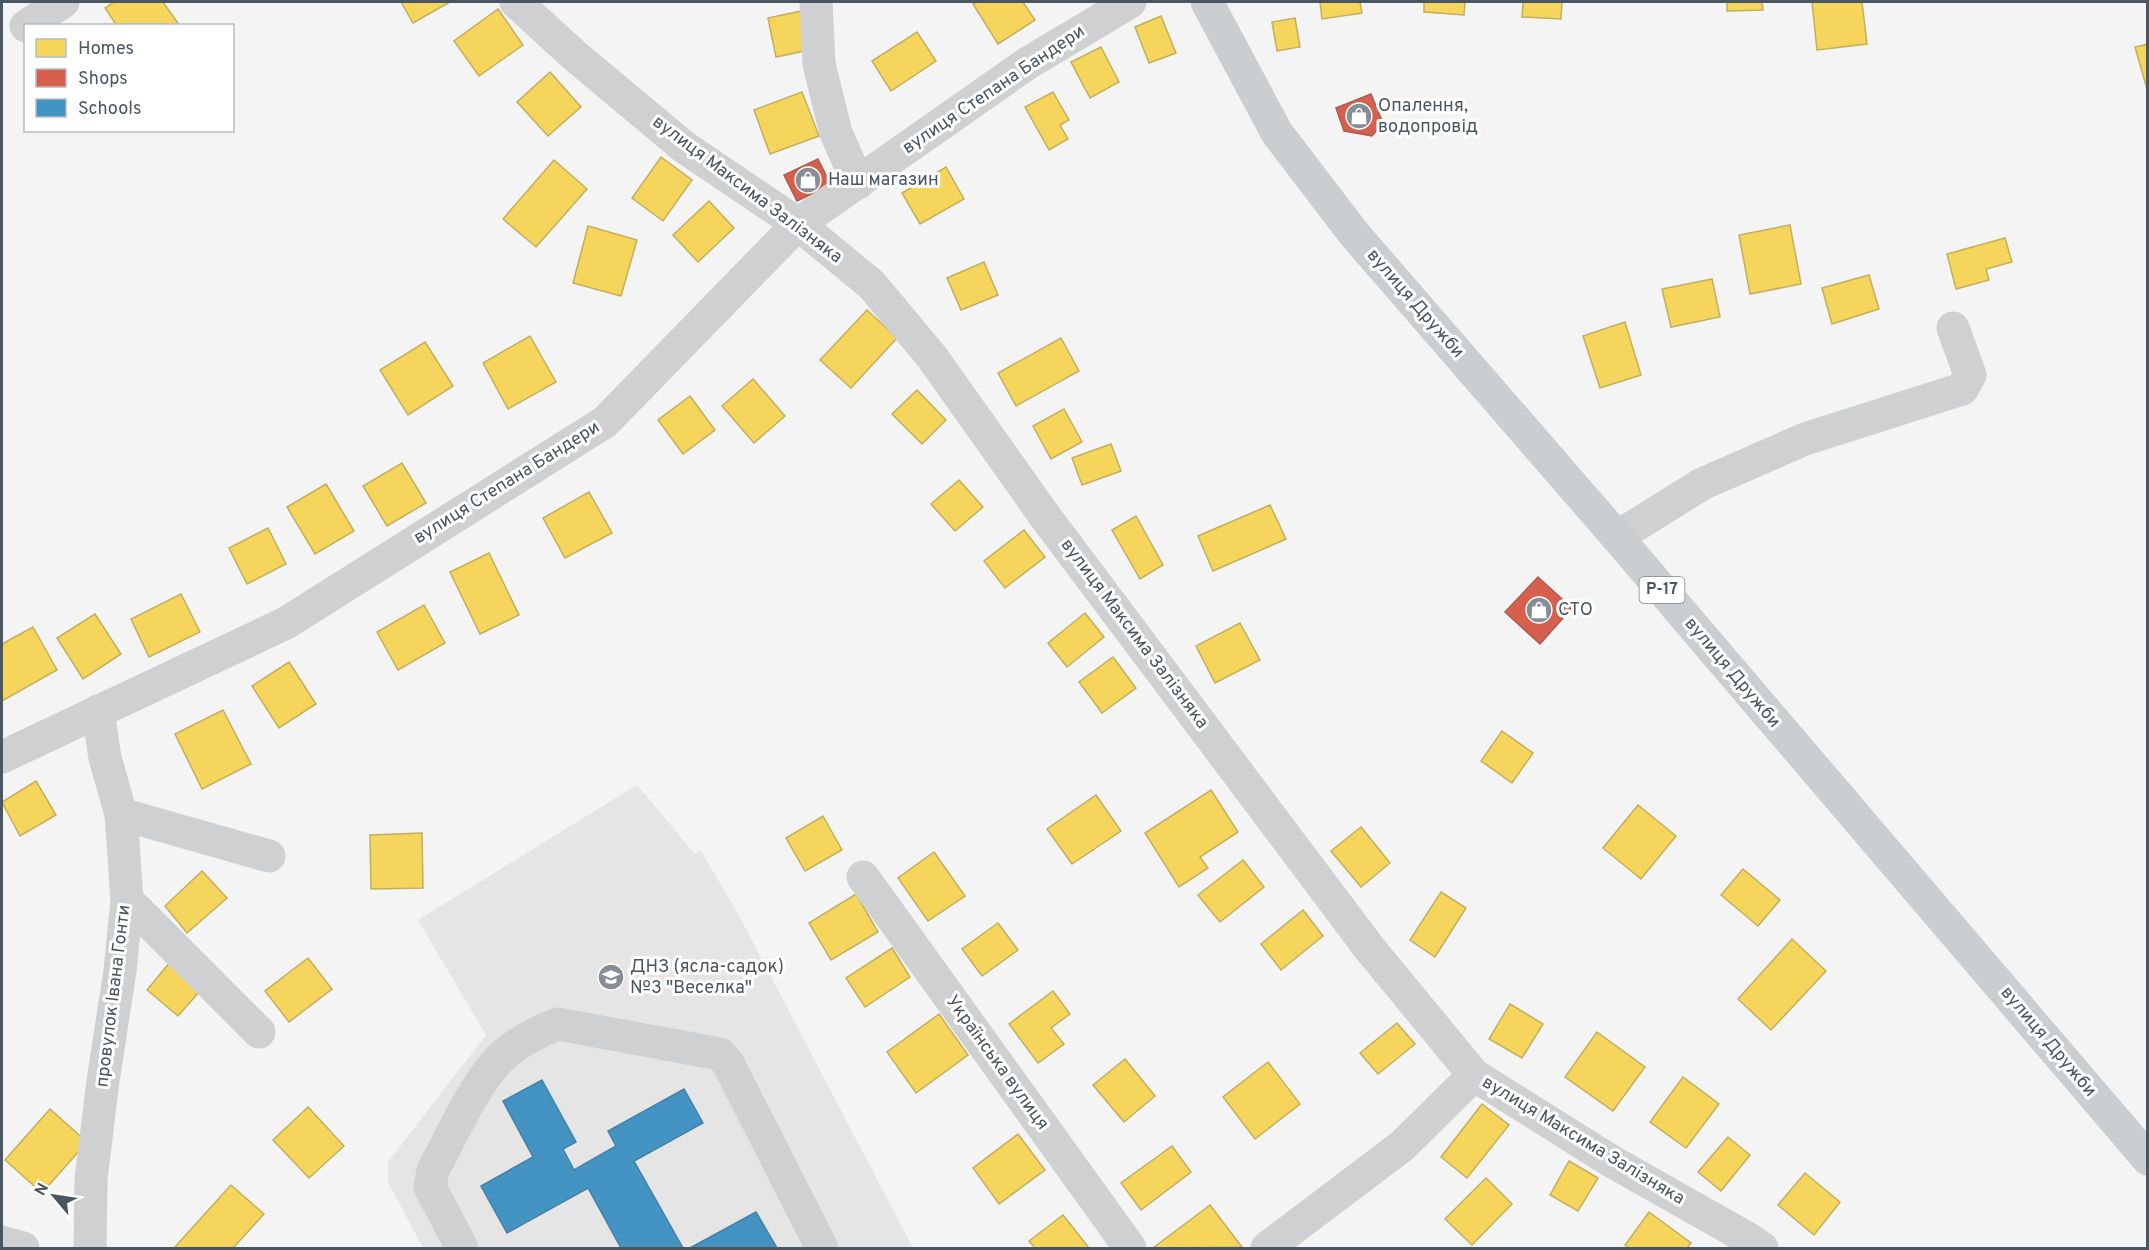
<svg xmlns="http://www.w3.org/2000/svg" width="2149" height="1250" font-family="Overpass,sans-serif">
<rect width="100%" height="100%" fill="#f4f4f4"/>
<path fill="#e6e5e6" d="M637,785L695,854L701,851L736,910L913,1248H423L388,1182V1162L486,1035L418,920Z"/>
<g fill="#f6d55c" stroke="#c2af5e" stroke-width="1.5">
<path d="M114,2H163L180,26H117L105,8Z"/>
<path d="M401,2H450L413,23Z"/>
<path d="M977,2H1023L1035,20L998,44L973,4Z"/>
<path d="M1320,2H1360L1362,13L1322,19Z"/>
<path d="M1424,2H1465L1464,15L1424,12Z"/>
<path d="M1523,2H1562L1561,19L1522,17Z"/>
<path d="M1727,2H1762L1763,10L1727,11Z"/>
<path d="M1812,2H1862L1867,44L1817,50Z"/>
<path d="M498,9L523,45L479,76L454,41Z"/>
<path d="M806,10L814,49L776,57L768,18Z"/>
<path d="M1161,16L1176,53L1149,63L1135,27Z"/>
<path d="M1295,18L1300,47L1277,51L1272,22Z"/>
<path d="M917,32L936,61L891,91L872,61Z"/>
<path d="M2148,44V89H2147L2135,47Z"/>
<path d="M1101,47L1119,82L1090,98L1071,62Z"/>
<path d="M550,72L581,107L548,136L517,102Z"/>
<path d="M802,92L819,136L770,154L754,110Z"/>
<path d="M1053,92L1069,120L1060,125L1068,139L1049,150L1025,107Z"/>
<path d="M661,157L692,180L663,221L632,198Z"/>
<path d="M554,160L587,189L536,247L503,219Z"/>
<path d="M946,167L964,199L920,224L902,193Z"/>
<path d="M709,201L734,228L698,262L673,235Z"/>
<path d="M1790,225L1801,284L1750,294L1739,235Z"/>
<path d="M588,226L637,240L621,296L573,283Z"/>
<path d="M2005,238L2012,262L1986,269L1989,280L1956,289L1947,254Z"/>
<path d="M984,262L998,295L961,310L947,278Z"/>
<path d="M1869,275L1879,309L1832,324L1822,288Z"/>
<path d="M1712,279L1720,317L1671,327L1662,289Z"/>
<path d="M867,310L897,338L851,388L820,360Z"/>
<path d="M1625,322L1641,375L1600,388L1583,336Z"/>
<path d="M530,336L556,382L508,409L483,363Z"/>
<path d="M1061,338L1079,371L1016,406L998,373Z"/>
<path d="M425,342L453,386L408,415L380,370Z"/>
<path d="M753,379L785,416L754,443L722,406Z"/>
<path d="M917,390L946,420L922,444L892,414Z"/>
<path d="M690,396L715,430L683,454L658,420Z"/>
<path d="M1064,409L1082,442L1051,459L1033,426Z"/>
<path d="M1111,444L1121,471L1082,485L1072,458Z"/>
<path d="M402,463L426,503L387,526L363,486Z"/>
<path d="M959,480L983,507L955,531L931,504Z"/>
<path d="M326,484L354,531L315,554L287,507Z"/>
<path d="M589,492L612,533L565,558L543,518Z"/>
<path d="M1270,505L1286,539L1213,571L1198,536Z"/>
<path d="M1136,516L1163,565L1140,579L1112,530Z"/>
<path d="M268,528L286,564L247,584L229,548Z"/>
<path d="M1024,530L1045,557L1005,588L984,561Z"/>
<path d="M489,553L519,615L480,634L450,572Z"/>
<path d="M181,594L200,632L149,657L131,619Z"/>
<path d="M424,605L445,643L398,670L377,632Z"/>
<path d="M1085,613L1104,637L1067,667L1048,643Z"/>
<path d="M95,614L121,654L83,679L57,638Z"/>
<path d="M1240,623L1260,660L1215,683L1196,646Z"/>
<path d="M33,627L57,670L2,701V644Z"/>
<path d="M1113,657L1136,688L1102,713L1079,682Z"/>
<path d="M289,662L316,704L279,728L252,686Z"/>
<path d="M223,710L251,764L202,789L175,734Z"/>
<path d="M1502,731L1533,753L1512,783L1481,761Z"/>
<path d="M36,781L56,815L20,836L2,802Z"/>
<path d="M1211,790L1238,832L1200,857L1208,868L1179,887L1145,833Z"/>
<path d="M1096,795L1121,831L1072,864L1047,829Z"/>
<path d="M1638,805L1676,836L1641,879L1603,848Z"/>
<path d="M823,816L842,850L805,871L786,838Z"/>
<path d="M1361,827L1390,863L1361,887L1331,851Z"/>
<path d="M422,833L423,888L371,889L370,835Z"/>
<path d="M934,852L965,896L928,921L898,878Z"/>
<path d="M1243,860L1264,887L1220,922L1198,895Z"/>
<path d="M1743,869L1780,900L1758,926L1721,895Z"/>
<path d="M202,871L227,898L187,933L165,906Z"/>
<path d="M1441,892L1466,908L1435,957L1410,940Z"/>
<path d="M856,894L878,932L831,960L809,923Z"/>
<path d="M1303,910L1323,936L1281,970L1261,944Z"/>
<path d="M998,923L1018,950L982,976L962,949Z"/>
<path d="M1792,939L1826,971L1771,1030L1738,999Z"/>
<path d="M892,948L910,977L865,1007L846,978Z"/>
<path d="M175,956L207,983L178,1016L147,990Z"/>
<path d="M308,958L332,989L289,1022L265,991Z"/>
<path d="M1053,991L1070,1014L1051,1028L1064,1044L1038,1063L1009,1024Z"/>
<path d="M1510,1004L1543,1024L1522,1058L1489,1039Z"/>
<path d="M939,1014L968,1055L916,1093L887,1052Z"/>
<path d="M1397,1023L1415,1044L1378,1074L1360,1053Z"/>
<path d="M1597,1032L1645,1067L1613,1111L1565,1077Z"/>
<path d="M1125,1059L1155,1096L1124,1122L1093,1085Z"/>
<path d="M1268,1062L1300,1104L1255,1139L1223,1097Z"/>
<path d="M1683,1077L1719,1104L1686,1148L1650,1122Z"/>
<path d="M1482,1104L1509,1125L1467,1178L1441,1157Z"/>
<path d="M308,1107L344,1146L309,1178L273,1140Z"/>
<path d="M50,1109L87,1142L42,1193L5,1160Z"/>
<path d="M1018,1134L1045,1170L999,1204L973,1168Z"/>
<path d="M1728,1137L1750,1155L1721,1191L1698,1172Z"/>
<path d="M1172,1146L1191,1172L1141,1210L1121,1183Z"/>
<path d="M1569,1161L1598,1178L1578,1211L1550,1195Z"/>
<path d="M1805,1173L1840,1202L1814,1235L1778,1205Z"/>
<path d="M1486,1178L1512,1204L1472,1245L1445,1219Z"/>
<path d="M231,1185L264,1214L233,1248H174Z"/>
<path d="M1210,1205L1242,1247L1154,1248H1153Z"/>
<path d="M1649,1212L1691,1243L1687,1248H1629L1625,1245Z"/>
<path d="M1063,1215L1089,1248H1035L1029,1241Z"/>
</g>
<g fill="#d6604d" stroke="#ac5d53" stroke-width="1.5">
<path d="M1371,94L1383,123L1372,136L1344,131L1336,108Z"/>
<path d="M818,159L831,185L797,201L784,175Z"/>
<path d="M1538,577L1572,608L1540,644L1505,612Z"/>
</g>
<g fill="#4393c3" stroke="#4581a6" stroke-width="1.5">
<path d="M542,1080L576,1142L563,1149L574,1170L616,1146L608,1131L684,1089L703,1123L634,1161L683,1248H621L588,1188L507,1233L481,1186L533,1157L503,1101Z"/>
<path d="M756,1212L777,1248H690Z"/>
</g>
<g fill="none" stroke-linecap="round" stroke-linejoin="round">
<g stroke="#ced0d2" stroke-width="33">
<path d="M516,2L574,55L684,147L798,224L872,285L932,357L1044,515L1370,949L1474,1075L1611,1161L1749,1239L1762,1248"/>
<path d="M816,2L819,64L836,133L858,183"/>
<path d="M26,26L63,2"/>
<path d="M1617,537L1702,484L1805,439L1962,389L1970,375L1953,328"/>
<path d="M2,757L286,623L605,422L798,224L1028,63L1130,2"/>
<path d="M121,814L269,856"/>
<path d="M863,877L1130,1248"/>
<path d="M127,900L259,1032"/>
<path d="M2,1242L23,1248"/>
<path d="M90,1248L91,1179L103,1081L120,971L127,900L121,814L105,758L98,711"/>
<path d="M462,1248L430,1187L433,1170C452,1136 477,1077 506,1053C521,1040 540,1031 558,1024L720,1054L728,1063L822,1248"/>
<path d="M1267,1248L1402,1146L1474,1075"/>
</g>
<path stroke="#caced1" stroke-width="33" d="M1207,2L1277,133L1355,235L1617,537L2148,1159"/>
</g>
<defs>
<symbol id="shop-disc" viewBox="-11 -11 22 22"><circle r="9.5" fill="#868d94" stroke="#fff"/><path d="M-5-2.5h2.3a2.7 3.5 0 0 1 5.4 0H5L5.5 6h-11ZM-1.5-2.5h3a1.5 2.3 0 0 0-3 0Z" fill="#fff"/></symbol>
<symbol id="school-disc" viewBox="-11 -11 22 22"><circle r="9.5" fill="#868d94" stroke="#fff"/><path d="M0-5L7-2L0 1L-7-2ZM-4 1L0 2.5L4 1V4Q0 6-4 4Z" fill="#fff"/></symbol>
</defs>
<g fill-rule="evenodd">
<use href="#shop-disc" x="1344" y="101" width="30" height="30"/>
<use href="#shop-disc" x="793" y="165" width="30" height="30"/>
<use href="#shop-disc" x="1524" y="595" width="30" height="30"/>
<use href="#school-disc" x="596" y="962" width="30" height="30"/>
</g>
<g text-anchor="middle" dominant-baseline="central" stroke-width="6" stroke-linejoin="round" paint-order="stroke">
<rect fill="#fff" stroke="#808990" stroke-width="1.5" x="1639.5" y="577" width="45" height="26" rx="4.5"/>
<g font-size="16" font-weight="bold" fill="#4a5661">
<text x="1662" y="590">Р-17</text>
</g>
<g font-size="18" fill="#4a5661" stroke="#fff">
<text transform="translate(994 90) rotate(-34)">вулиця Степана Бандери</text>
<text transform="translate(747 190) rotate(37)">вулиця Максима Залізняка</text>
<text transform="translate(1415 304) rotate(49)">вулиця Дружби</text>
<text transform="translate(507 483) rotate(-32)">вулиця Степана Бандери</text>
<text transform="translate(1134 634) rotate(53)">вулиця Максима Залізняка</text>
<text transform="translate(1732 673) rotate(50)">вулиця Дружби</text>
<text transform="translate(114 996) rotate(-83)">провулок Івана Гонти</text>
<text transform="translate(2048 1042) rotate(50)">вулиця Дружби</text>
<text transform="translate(997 1063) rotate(54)">Українська вулиця</text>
<text transform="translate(1583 1141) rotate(31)">вулиця Максима Залізняка</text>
</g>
<g font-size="18" fill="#4a5661" stroke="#fff" text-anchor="start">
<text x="1378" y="106">Опалення,<tspan x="1378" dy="21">водопровід</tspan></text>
<text x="828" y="180">Наш магазин</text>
<text x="1558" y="610">СТО</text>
<text x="630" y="967">ДНЗ (ясла-садок)<tspan x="630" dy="21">№3 "Веселка"</tspan></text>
</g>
</g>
<rect width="2149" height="1250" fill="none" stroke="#4a5661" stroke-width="6"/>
<rect x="24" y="24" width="210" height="108" fill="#ffffff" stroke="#b7bbc0" stroke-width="1.5"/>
<rect x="36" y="39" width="30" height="18" fill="#f6d55c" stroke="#b7bbc0" stroke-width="1.5"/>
<text x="78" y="54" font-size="18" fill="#4a5661">Homes</text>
<rect x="36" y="69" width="30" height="18" fill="#d6604d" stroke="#b7bbc0" stroke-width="1.5"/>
<text x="78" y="84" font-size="18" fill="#4a5661">Shops</text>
<rect x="36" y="99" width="30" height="18" fill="#4393c3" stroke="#b7bbc0" stroke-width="1.5"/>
<text x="78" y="114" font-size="18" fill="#4a5661">Schools</text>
<g transform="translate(54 1196) rotate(299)" stroke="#ffffff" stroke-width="4.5" paint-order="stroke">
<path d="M0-4.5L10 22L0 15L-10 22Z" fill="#4a5661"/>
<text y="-9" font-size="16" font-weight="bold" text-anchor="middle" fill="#4a5661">N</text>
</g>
</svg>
